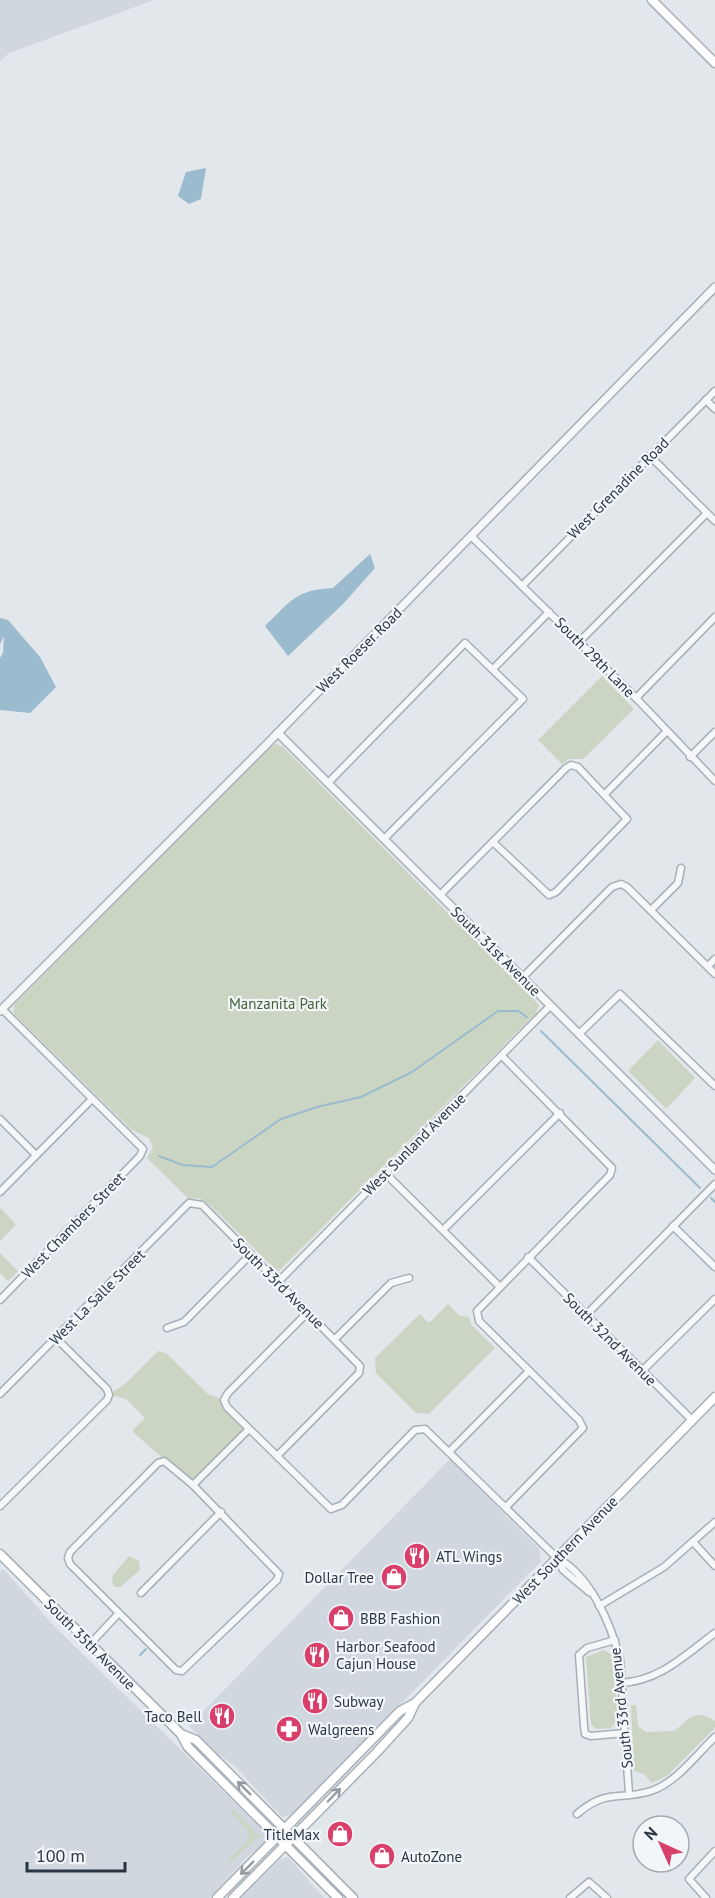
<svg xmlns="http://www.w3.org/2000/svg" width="715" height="1898" font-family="'PT Sans',sans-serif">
<rect width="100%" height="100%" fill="#e2e7ec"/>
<g fill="#d0d7de">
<path d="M0,0H154L9,53L0,61Z"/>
<path d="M450,1459L539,1549L541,1561L292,1815L282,1817L235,1766L217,1753L189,1726Z"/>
<path d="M3,1569L55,1627L265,1832L264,1844L246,1858L210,1898H0V1572Z"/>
<path d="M288,1857L324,1898H241L280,1859Z"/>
</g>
<g fill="#cad6c3">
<path d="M602,676L634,709L583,759H569L562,764L538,740Z"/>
<path d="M276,744L283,747L539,1005L536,1013L278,1272L209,1204L199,1198L189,1199L147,1158L153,1147L149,1138L132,1130L14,1014V1005L269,747Z"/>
<path d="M658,1040L695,1078L666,1109L628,1071Z"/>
<path d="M1,1208L16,1225L0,1241V1210Z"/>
<path d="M0,1253L18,1271L8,1281L0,1273Z"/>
<path d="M448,1304L460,1316L469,1317L471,1324L495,1348L429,1414L416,1413L376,1373L375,1358L420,1314L429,1323Z"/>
<path d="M158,1351L166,1353L208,1394L224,1400L249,1429L193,1485L132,1431L145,1418L126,1399L109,1395L126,1383Z"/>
<path d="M129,1556L139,1561L140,1570L120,1587H115L112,1583L113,1575Z"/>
<path d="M604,1650L613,1656L618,1720L611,1728L596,1729L591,1724L586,1657Z"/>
<path d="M631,1705H636L638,1726L646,1732L674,1731C689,1720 693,1707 715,1721V1728L667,1776L652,1783L644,1774L634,1771Z"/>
<path d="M233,1809L259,1836L229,1864V1860L248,1839V1831L231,1813Z"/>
</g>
<g fill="#9bbbce">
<path d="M206,168L201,199L189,204L178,196L186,172Z"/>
<path d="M370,554L375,568L343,604L288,656L265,626C291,601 295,590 333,588Z"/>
<path d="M0,618L8,620L40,657L56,687L30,713L0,710V658L3,653L4,636L0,644Z"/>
</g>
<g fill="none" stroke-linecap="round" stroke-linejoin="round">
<g stroke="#9bbbce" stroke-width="2">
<path d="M541,1031L700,1188"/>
<path d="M159,1156L183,1165L212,1167L281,1119L317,1107L361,1097L412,1072L498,1011H518L527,1017"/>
<path d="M711,1198L715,1202"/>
<path d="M140,1655L146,1649"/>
</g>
<defs>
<g id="minor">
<path d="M706,400L715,409"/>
<path d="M650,456L715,521"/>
<path d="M471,536L636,698L715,781"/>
<path d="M522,586L715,391"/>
<path d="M579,642L707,513"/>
<path d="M493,669L549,612"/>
<path d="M636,698L715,617"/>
<path d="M690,757L715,732"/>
<path d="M328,783L465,643L523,699L384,839"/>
<path d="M605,794L667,731"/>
<path d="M440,895L566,768L571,765L578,767L627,819L556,892L549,895L493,842"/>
<path d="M651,910L678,883L681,868"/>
<path d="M708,966L715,959"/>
<path d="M523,977L612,887L621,884L627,887L715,974"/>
<path d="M579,1034L620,994L715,1086"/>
<path d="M502,1056L612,1168L610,1175L477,1311L479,1321L579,1420L583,1428L506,1507"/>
<path d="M0,1119L36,1155"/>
<path d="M385,1173L499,1286"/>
<path d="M0,1192L92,1099"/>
<path d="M673,1226L715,1267"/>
<path d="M443,1230L560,1113"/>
<path d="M528,1257L692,1420"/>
<path d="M278,1282L550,1006"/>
<path d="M0,1300L140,1156L143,1149L2,1009"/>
<path d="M308,1312L228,1393L224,1400L227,1407L331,1509L342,1505L415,1430L425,1429L557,1558C591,1576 611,1624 620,1660L629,1794"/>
<path d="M586,1315L715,1184"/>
<path d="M167,1328L184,1322L251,1254"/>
<path d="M335,1339L391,1283L409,1278"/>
<path d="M642,1371L715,1299"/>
<path d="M0,1394L189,1203L202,1205L360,1366L359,1373L277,1456"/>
<path d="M449,1452L529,1371"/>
<path d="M164,1461L193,1485L279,1574L277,1580L182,1671L176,1670L70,1564L68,1558L70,1552L158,1463Z"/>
<path d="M193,1485L249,1429"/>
<path d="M0,1506L107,1400L109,1395L107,1389L56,1338"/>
<path d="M694,1543L715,1566"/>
<path d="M558,1559L563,1570L589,1592"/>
<path d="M141,1593L221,1512"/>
<path d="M599,1606L664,1567L715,1522"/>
<path d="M615,1640L587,1648L579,1655L584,1726L585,1734L591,1736L625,1733"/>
<path d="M90,1644L119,1613"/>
<path d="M621,1683C660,1681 685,1655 715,1633"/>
<path d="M577,1814C607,1788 619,1801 651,1791C676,1783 696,1755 715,1737"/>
<path d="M570,1898L589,1882L607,1898"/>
<path d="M706,1898L689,1879L715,1851"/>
</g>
<g id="tertiary">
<path d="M278,733L715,1170"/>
<path d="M0,1011L266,745L715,287"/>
</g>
<g id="secondary">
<path d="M652,0L715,63"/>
<path d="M0,1554L181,1734L188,1747L338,1898"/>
<path d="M181,1734L196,1740L353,1898"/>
<path d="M217,1898L400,1711L415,1703L715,1397"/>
<path d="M233,1898L376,1753L408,1718L415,1703"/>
</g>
</defs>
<use href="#minor" stroke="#a7afb7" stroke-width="9"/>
<use href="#tertiary" stroke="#a7afb7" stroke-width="10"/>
<use href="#secondary" stroke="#a7afb7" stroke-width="11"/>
<use href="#minor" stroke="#f6f7f9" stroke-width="6"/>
<use href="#tertiary" stroke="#f6f7f9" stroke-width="7"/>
<use href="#secondary" stroke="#fff" stroke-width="8"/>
</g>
<defs><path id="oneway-shaft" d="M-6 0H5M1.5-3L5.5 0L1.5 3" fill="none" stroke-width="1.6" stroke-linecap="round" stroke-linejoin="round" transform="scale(1.5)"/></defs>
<g stroke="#949ba2">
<use href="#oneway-shaft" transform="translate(244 1788) rotate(-135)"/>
<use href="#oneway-shaft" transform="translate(334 1795) rotate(-46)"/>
<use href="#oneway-shaft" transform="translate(247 1868) rotate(135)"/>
</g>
<defs>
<symbol id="restaurant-disc" viewBox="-11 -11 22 22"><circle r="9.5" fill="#d93f6b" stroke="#f2f6f9"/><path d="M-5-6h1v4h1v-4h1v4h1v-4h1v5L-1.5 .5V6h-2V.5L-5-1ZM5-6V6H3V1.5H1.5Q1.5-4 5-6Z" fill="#fff"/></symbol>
<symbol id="shop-disc" viewBox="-11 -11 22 22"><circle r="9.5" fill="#d93f6b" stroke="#f2f6f9"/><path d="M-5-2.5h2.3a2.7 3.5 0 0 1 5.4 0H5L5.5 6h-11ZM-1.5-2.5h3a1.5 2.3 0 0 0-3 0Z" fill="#fff"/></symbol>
<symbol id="pharmacy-disc" viewBox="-11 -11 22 22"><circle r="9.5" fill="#d93f6b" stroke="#f2f6f9"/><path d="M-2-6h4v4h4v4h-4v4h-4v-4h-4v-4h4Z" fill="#fff"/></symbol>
</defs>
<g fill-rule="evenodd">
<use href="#restaurant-disc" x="402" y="1541" width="30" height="30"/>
<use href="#shop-disc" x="379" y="1562" width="30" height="30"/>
<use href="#shop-disc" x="326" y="1603" width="30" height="30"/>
<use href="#restaurant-disc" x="302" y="1640" width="30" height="30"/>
<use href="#restaurant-disc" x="300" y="1686" width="30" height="30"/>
<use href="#restaurant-disc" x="207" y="1701" width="30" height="30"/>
<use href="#pharmacy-disc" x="274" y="1714" width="30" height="30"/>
<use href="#shop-disc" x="325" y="1819" width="30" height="30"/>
<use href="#shop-disc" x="367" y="1841" width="30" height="30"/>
</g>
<g text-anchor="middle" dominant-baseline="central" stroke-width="4.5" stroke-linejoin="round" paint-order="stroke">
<g font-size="15" fill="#293745" stroke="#f2f6f9">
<text transform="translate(618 488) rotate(-45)">West Grenadine Road</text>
<text transform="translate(359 650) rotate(-45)">West Roeser Road</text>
<text transform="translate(595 657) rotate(45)">South 29th Lane</text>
<text transform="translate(496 951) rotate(45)">South 31st Avenue</text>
<text transform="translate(414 1144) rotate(-45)">West Sunland Avenue</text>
<text transform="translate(73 1225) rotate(-46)">West Chambers Street</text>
<text transform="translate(279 1283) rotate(45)">South 33rd Avenue</text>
<text transform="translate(97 1297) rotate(-45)">West La Salle Street</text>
<text transform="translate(610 1339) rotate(45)">South 32nd Avenue</text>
<text transform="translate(565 1550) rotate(-46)">West Southern Avenue</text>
<text transform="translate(90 1644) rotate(45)">South 35th Avenue</text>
<text transform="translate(621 1708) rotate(-96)">South 33rd Avenue</text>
</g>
<g font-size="15" fill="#436235" stroke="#f2f6f9">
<text x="278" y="1003">Manzanita Park</text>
</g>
<g font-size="15" fill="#293745" stroke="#f2f6f9" text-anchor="start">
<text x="436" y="1556">ATL Wings</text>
<text x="374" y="1577" text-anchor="end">Dollar Tree</text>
<text x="360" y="1618">BBB Fashion</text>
<text x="336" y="1646">Harbor Seafood<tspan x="336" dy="17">Cajun House</tspan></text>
<text x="334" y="1701">Subway</text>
<text x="202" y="1716" text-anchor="end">Taco Bell</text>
<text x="308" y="1729">Walgreens</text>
<text x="320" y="1834" text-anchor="end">TitleMax</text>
<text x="401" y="1856">AutoZone</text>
</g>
</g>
<g transform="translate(661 1844) rotate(315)"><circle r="28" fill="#f2f6f9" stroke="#a2aab1" stroke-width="1.5"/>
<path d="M0-4.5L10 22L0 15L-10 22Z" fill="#d93f6b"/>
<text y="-9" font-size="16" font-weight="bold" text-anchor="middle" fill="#293745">N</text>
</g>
<path d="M27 1862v9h98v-9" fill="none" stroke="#293745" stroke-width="3"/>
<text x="36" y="1862" font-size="18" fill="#293745" stroke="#f2f6f9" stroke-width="4.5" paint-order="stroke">100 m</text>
</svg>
